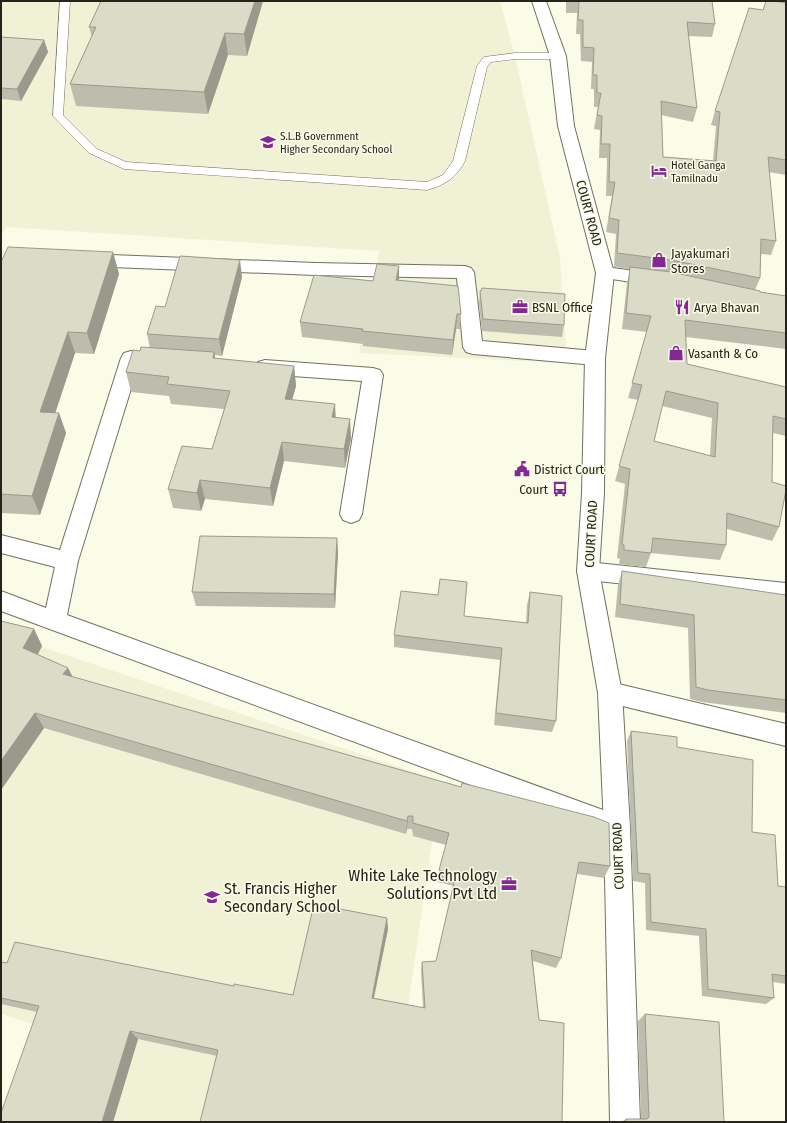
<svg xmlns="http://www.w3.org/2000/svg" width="787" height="1123" font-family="'Fira Sans Condensed',sans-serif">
<rect width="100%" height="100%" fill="#fbfce8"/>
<g fill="#f0f1d5">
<path d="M1,1H500L515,56L560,258L567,363L359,353L379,251L6,227L1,236Z"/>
<path d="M42,647L441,781L391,1122H8L42,1027L1,1014V706Z"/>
</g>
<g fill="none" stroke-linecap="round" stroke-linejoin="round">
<defs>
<path id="service" d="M60,1H70L63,115L97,149L126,162L427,182L443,175L453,161L477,66L484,57L515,53H558L563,56L558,59H515L491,62L487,67L465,161C456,178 445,185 427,190L124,169L89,153L53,116Z"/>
<g id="minor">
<path d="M86,254L315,263L465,266L471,268L474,272L482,341L595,351L602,353L605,358L602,363L595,365L473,354L466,352L463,347L457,278L315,275L86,266L80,264L77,260L80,256Z"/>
<path d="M605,267L657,274L663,276L666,280L663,284L657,286L599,277L596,273L599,269Z"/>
<path d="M131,351L151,354L154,359L151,364L138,366L78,561L67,615L614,814L623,817L627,826L623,835L614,838L1,611V591L46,608L55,567L1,553V535L60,550L121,358L124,353Z"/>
<path d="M265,360L373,368L380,370L383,375L362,514L359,520L351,523L343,520L340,514L362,381L265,374L258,372L255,367L258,362Z"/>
<path d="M588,562L786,583V601L588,580L580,578L577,571L580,564Z"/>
<path d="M610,682L786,724V746L602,701L598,693L602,685Z"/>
</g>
<path id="secondary" d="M532,1H546L566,56L574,126L614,273L605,358L604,493L599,571L622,693L630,827L640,1122H610L604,827L598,693L577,571L582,493L585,358L596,273L558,126L550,56Z"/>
</defs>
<use href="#service" stroke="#717160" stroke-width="1"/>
<use href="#minor" stroke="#717160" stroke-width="2"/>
<use href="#secondary" stroke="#717160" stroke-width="2"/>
<use href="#service" fill="#fff" fill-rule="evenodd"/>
<use href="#minor" fill="#fff" fill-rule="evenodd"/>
<use href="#secondary" fill="#fff" fill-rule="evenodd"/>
</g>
<g fill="#bcbdac" fill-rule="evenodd">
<path d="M101,1H263L247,56L228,55L208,114L76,106L70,84L92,37L89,27Z"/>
<path d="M566,1H712L715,24L712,37L688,36L697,108L693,122L661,115L663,157L713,161L716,126L711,125L715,111L763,10L786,3V175L769,172L776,241L771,255L761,254L760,278L755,290L760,292L786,296V349L686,337L687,364L786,387V436L773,433L772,482L779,527L772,541L727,529L726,545L720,560L651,553L646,567L619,564L620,559L617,558L625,484L615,481L638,400L628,398L647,332L622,329L627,283L630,269L614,267L616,234L606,232L612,196H606L607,158H599L600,130L594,129L598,107H594V89H591L592,62L581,61L580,34H576L577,13H566ZM662,406L712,418L710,456L654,441Z"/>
<path d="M1,37L44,40L48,52L21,101L1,99Z"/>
<path d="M113,252L119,274L94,354L75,353L55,413H59L66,433L40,515L1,513V262Z"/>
<path d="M399,266V280L461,314L460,329H456L452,355L363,346V344L302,337L300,322Z"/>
<path d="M242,277L222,356L215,355V358L294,366L296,386L292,399L336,417L351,438L345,468L284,461L273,506L205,499L201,511L173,508L168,489L212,449L224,409L171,404L169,396L131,392L126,372L140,351L150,348L147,334L165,307Z"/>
<path d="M480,291L564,325L562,337L482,331L479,303Z"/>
<path d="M337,538L338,553L335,608L196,606L192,592Z"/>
<path d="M622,571L786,595V713L702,702L690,699L688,628L615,617L618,585Z"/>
<path d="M530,592L556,721L552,732L494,725L500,660L394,647V635L464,616L526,623L527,605Z"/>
<path d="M1,621L34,629L42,646L38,655L72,677L610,866L604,878L577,874L561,958L556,968L533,961L539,1020L217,1056L138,1039L113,1122H1L37,1012L1,1004V962L234,986L293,995L387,918L388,929L374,998L423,1008L421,971L422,962L436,961L454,886L438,882L439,870L446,845L413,836L412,829H407L406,834L44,728L1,790Z"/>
<path d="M631,731L677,747L752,832L778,886L786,887V984L773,982L774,998L766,1004L702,996L699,936L646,930L645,883L633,881L627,741Z"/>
<path d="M645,1014L724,1122H621L626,1119H641L638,1021Z"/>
</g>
<g fill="#999a8c">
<path d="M255,1H263L247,56L244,34Z"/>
<path d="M225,33L228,55L208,114L204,92Z"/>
<path d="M44,40L48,52L21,101L17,89Z"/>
<path d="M113,252L119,274L94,354L87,333Z"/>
<path d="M240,260L242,277L222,356L219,339Z"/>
<path d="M399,266V281L396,280Z"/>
<path d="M457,314L456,329L452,355L453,340Z"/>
<path d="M68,332L75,353L49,432L40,412Z"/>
<path d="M214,352L218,372L213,358Z"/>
<path d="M294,366L296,386L287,418L285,399Z"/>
<path d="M335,404L336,423L332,417Z"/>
<path d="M59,413L66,433L40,515L32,496Z"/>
<path d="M350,419L351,438L345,468L344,449Z"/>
<path d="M282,442L284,461L273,506L270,488Z"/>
<path d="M200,480L205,499L201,511L197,493Z"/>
<path d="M337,538L338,553L335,608L334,594Z"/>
<path d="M34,629L42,646L32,664L23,648Z"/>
<path d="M68,668L76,683L63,674Z"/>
<path d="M35,713L44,728L1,790V761Z"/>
<path d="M408,816L407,829L406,834L407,821Z"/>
<path d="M387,918L388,929L372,1006V998Z"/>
<path d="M130,1031L138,1039L113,1122H102Z"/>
</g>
<g fill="#dbdcc8" stroke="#999a8c" fill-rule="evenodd">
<path d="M101,1H255L244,34L225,33L204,92L70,84L96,27H89Z"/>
<path d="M579,1H712L715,24L687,22L697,108L661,101L663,157L716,161L720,112L715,111L749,8L763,10L766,1H775L786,3V160L768,157L776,241L761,239L760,278L671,260L617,253L619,220L609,218L615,182H609L610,144H601L602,116L597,115L601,93H597V75H593L594,48L583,47V20H578Z"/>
<path d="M1,37L44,40L17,89L1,88Z"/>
<path d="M8,247L113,252L87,333L68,332L40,412L59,413L32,496L1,494V262Z"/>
<path d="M180,256L240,260L219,339L147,334L156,306L165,307Z"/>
<path d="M377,264L399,266L396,280L458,286L461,314H457L453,340L362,331L363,329L300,322L314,275L373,281Z"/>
<path d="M630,267L671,272L760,291V292L786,296V333L685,320L687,364L786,387V419L773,416L772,482L786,486V490L779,527L727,513L726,545L653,538L651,553L624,550V545L622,544L630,469L619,466L642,385L632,383L651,316L626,313ZM666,391L718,403L715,457L654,441Z"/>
<path d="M482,288L565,294L564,325L483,319L480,291H481Z"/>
<path d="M141,347L214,352L213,358L294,366L285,399L335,404L332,417L350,419L344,449L282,442L270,488L200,480L197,493L168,489L182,446L212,449L230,391L167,384L169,377L126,372L133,350L140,351Z"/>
<path d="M200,536L337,538L334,594L192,592Z"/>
<path d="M622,571L786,595V700L708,690L696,687L694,615L620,604Z"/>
<path d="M440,579L467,582L464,616L528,623L530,592L562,596L556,721L496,713L502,648L394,635L401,591L438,595Z"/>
<path d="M1,621L34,629L23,648L68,668L63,674L461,787L462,783L594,817L609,823L610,866L579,862L561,958L531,950L539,1020L564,1023L562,1122H200L218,1050L130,1031L102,1122H1V1113L39,1006L1,998V962L7,963L15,942L234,986V984L293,995L314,904L387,918L372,998L425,1008L422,962L436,961L456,874L439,870L449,833L413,823V816H408L407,821L35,713L1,761Z"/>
<path d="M631,731L677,737V747L753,760L752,832L775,835L778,886L786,887V976L772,974L774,998L708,989L706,929L651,922L650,874L638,873Z"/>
<path d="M645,1014L719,1022L724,1122H626V1119H647L649,1117Z"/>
</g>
<defs>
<symbol id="school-bare" viewBox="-9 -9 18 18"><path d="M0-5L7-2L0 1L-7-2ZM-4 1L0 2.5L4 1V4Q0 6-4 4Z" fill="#832894" stroke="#fbfce8" stroke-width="2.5" paint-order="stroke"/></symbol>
<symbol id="hotel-bare" viewBox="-9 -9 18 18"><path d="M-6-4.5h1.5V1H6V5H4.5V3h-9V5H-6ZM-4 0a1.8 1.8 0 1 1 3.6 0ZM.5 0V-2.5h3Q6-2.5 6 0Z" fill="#832894" stroke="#fbfce8" stroke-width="2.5" paint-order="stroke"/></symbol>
<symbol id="shop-bare" viewBox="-9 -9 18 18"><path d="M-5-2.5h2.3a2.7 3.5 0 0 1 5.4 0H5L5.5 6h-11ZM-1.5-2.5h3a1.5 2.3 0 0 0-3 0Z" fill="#832894" stroke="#fbfce8" stroke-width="2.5" paint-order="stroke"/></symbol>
<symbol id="office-bare" viewBox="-9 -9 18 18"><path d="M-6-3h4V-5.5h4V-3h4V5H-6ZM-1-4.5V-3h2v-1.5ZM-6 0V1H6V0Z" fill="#832894" stroke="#fbfce8" stroke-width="2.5" paint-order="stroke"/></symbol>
<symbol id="restaurant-bare" viewBox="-9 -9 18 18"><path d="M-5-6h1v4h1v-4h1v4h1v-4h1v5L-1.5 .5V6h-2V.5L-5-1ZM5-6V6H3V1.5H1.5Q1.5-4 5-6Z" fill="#832894" stroke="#fbfce8" stroke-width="2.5" paint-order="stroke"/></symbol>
<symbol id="civic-bare" viewBox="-9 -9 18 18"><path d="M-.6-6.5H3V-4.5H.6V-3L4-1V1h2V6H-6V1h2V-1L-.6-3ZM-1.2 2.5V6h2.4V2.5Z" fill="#832894" stroke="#fbfce8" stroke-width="2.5" paint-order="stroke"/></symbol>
<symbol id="bus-bare" viewBox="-9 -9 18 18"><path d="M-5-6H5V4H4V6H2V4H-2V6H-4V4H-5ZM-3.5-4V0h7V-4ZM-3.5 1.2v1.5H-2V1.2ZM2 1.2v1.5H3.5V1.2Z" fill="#832894" stroke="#fbfce8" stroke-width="2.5" paint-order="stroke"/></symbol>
</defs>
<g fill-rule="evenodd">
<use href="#school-bare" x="257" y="131" width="22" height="22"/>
<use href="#hotel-bare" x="648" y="160" width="22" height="22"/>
<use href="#shop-bare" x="648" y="249" width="22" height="22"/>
<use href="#office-bare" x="509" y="296" width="22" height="22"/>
<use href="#restaurant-bare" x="671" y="296" width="22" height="22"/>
<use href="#shop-bare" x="665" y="342" width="22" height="22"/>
<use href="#civic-bare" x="511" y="458" width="22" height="22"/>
<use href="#bus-bare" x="549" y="478" width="22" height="22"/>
<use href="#office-bare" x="498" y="873" width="22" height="22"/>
<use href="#school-bare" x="201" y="886" width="22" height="22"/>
</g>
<g text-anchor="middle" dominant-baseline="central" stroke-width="3" stroke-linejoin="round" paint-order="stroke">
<g font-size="11" fill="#24241c" stroke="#fbfce8" text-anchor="start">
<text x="280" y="136">S.L.B Government<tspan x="280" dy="13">Higher Secondary School</tspan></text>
<text x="671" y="165">Hotel Ganga<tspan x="671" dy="13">Tamilnadu</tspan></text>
</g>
<g font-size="13" fill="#24241c" stroke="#fbfce8">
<text transform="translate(589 213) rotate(75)">COURT ROAD</text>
<text transform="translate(591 534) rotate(-87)">COURT ROAD</text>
<text transform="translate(618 856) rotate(-92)">COURT ROAD</text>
</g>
<g font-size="13" fill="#24241c" stroke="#fbfce8" text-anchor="start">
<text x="671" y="253">Jayakumari<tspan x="671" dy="15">Stores</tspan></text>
<text x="532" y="307">BSNL Office</text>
<text x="694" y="307">Arya Bhavan</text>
<text x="688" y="353">Vasanth &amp; Co</text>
<text x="534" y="469">District Court</text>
<text x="548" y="489" text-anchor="end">Court</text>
</g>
<g font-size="16" fill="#24241c" stroke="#fbfce8" text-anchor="end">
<text x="497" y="875">White Lake Technology<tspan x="497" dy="18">Solutions Pvt Ltd</tspan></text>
<text x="224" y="888" text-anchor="start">St. Francis Higher<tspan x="224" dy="18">Secondary School</tspan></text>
</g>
</g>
<rect width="787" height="1123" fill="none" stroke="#24241c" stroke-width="4"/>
</svg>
